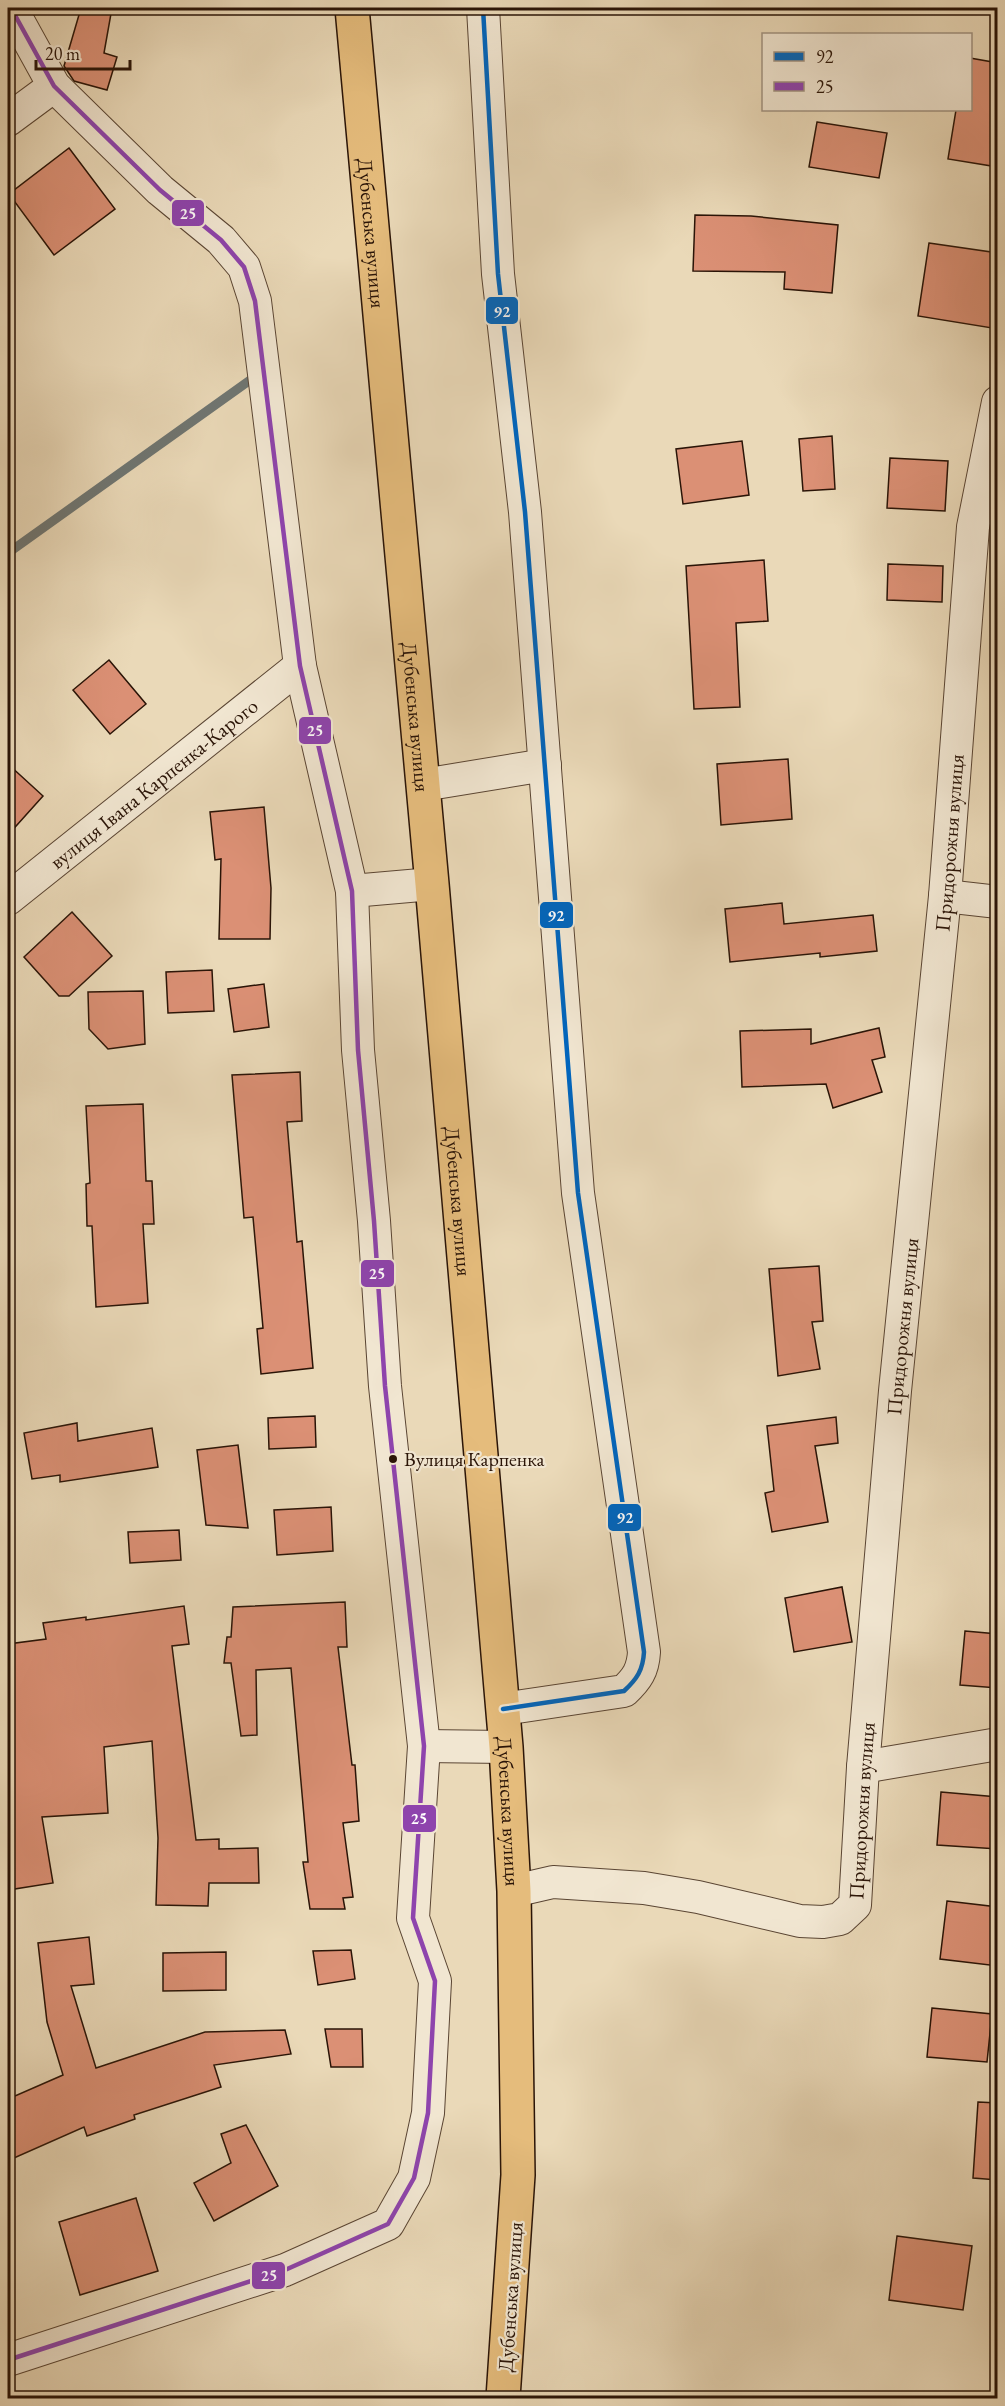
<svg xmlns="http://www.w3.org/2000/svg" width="1005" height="2406" font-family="'EB Garamond',serif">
<rect width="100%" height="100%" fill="#ead9b8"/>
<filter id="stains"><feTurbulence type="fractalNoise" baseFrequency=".00333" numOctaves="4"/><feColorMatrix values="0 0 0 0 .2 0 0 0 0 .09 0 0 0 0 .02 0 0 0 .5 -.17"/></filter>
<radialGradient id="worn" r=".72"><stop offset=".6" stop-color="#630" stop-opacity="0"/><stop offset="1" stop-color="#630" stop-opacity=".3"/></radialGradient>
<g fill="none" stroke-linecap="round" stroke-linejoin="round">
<path stroke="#6f7672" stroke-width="9" d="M8,553L253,378"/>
</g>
<g fill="#db9075" stroke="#2a1407" stroke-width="1.5">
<path d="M81,8H112L104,53L117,57L107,90L74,81L64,66Z"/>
<path d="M970,58L998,63V167L948,159L956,110H970Z"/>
<path d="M817,122L887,133L879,178L809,167Z"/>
<path d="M69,148L115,209L54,255L9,194Z"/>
<path d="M695,215L751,216L838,225L832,293L784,289L785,272L693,271Z"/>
<path d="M929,243L998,253V293L992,328L918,316Z"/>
<path d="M832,436L835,489L803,491L799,439Z"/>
<path d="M742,441L749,495L683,504L676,449Z"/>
<path d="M890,458L948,461L945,511L887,508Z"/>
<path d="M764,560L768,621L736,623L740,707L694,709L686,566Z"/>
<path d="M888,564L943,566L942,602L887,600Z"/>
<path d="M109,660L146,704L110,734L73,690Z"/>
<path d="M788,759L792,819L721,825L717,764Z"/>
<path d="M8,764L43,796L8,835Z"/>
<path d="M264,807L271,888L270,939H219L221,859L215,860L210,812Z"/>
<path d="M782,903L784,924L873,915L877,951L820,957V953L730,962L725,909Z"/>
<path d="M72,912L112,956L69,996H59L24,957Z"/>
<path d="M212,970L214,1011L168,1013L166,972Z"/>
<path d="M264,984L269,1027L234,1032L228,989Z"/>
<path d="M143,991L145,1044L108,1049L89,1029L88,992Z"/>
<path d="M879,1028L885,1057L872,1060L882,1092L833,1108L826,1084L742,1087L740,1031L811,1029V1044Z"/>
<path d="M300,1072L302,1121L287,1122L297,1242L302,1241L313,1368L261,1374L257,1329L263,1328L253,1217L244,1218L232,1075Z"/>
<path d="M143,1104L146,1181H152L154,1224H143L148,1303L96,1307L92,1226H87L86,1184L90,1183L86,1106Z"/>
<path d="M819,1266L823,1321L812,1322L820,1369L778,1376L769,1269Z"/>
<path d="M315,1416L316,1447L269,1449L268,1418Z"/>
<path d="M836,1417L838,1443L815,1446L828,1522L772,1532L765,1493L774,1491L767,1426Z"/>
<path d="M77,1423L78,1441L152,1428L158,1467L60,1482V1475L32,1479L24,1433Z"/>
<path d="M238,1445L248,1528L206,1525L197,1450Z"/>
<path d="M331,1507L333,1551L277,1555L274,1510Z"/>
<path d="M179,1530L181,1560L130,1563L128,1532Z"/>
<path d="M842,1587L852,1642L794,1652L785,1598Z"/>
<path d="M345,1602L347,1647H338L352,1765H355L359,1821L343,1823L353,1897L343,1898L345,1909H310L303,1862H308L291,1668L256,1670L257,1735L241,1736L231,1663H224L227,1637H231L233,1607Z"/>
<path d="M184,1606L189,1644L172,1646L196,1840L219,1839V1849L258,1848L259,1883H209L208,1906L156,1905L158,1838L152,1741L104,1747L108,1813L42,1817L53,1883L8,1890V1644L46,1639L43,1623L86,1617V1620Z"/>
<path d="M965,1631L998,1634V1688L960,1685Z"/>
<path d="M941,1792L998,1797V1849L937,1845Z"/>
<path d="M947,1901L998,1907V1966L940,1959Z"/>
<path d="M89,1937L94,1984L71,1986L96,2068L205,2032L285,2030L291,2054L214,2065L221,2087L134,2115L135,2119L87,2136L84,2127L14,2158L8,2143V2099L63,2075L47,2022L38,1943Z"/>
<path d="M351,1950L355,1979L318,1985L313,1951Z"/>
<path d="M226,1952V1990L163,1991V1953Z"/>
<path d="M932,2008L992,2014L987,2062L927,2057Z"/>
<path d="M325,2029H362L363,2067H331Z"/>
<path d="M978,2102L998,2103V2180L973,2178Z"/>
<path d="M246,2125L278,2186L214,2221L194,2183L231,2163L221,2134Z"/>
<path d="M136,2198L158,2271L80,2295L59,2222Z"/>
<path d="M897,2236L972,2246L963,2310L889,2300Z"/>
</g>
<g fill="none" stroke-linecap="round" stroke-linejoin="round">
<defs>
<g id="minor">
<path d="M483,8L498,274L525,512L578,1193L644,1652C643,1670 637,1679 624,1691L503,1709"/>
<path d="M8,120L54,86"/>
<path d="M423,785L545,765"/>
<path d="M352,891L432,884"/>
<path d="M945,896L998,902"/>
<path id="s1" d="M8,899L300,666"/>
<path d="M424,1746L506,1747"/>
<path d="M863,1767L998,1744"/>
<path id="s2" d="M514,1891L553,1882L644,1888L698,1897L800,1921L823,1922L840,1919L855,1905L863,1767L895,1391L945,896L973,527L998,402"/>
<path d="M8,2360L285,2270L388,2224L414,2178L428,2113L435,1981L413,1918L424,1746L385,1386L374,1221L358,1050L352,891L300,666L255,301L244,267L221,240L160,190L54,86L11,8"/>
</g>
<g id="major">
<path id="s3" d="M352,8L432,884L506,1747L514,1891L518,2175L503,2398"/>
</g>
</defs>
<use href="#minor" stroke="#5a4533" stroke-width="34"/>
<use href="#major" stroke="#2a1407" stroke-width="36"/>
<use href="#minor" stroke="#f1e6d1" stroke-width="32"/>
<use href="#major" stroke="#e5bc7c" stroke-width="33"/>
<defs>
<path id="bus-1" d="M483,8L498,274L525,512L578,1193L644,1652C643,1670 637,1679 624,1691L503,1709"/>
<path id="bus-2" d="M8,2360L285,2270L388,2224L414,2178L428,2113L435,1981L413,1918L424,1746L385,1386L374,1221L358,1050L352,891L300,666L255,301L244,267L221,240L160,190L54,86L11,8"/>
</defs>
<use href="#bus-1" stroke="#f1e6d1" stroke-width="9"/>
<use href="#bus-2" stroke="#f1e6d1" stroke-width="9"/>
<use href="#bus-1" stroke="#0065bd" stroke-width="4.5"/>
<use href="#bus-2" stroke="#8e44ad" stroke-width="4.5"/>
</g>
<circle fill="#2a1407" stroke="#f1e6d1" stroke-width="2" cx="393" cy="1459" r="5"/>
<g text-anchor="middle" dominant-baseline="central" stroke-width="4.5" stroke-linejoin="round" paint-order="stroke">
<g font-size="20" fill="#2a1407" stroke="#f1e6d1" text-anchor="start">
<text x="404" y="1459">Вулиця Карпенка</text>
</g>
<g font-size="21" fill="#2a1407" stroke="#f1e6d1">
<text stroke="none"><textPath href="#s3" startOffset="226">Дубенська вулиця</textPath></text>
<text stroke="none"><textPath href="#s3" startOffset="712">Дубенська вулиця</textPath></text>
<text stroke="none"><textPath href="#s1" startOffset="186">вулиця Івана Карпенка-Карого</textPath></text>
<text stroke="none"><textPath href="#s2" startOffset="1418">Придорожня вулиця</textPath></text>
<text stroke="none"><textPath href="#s3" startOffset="1198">Дубенська вулиця</textPath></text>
<text stroke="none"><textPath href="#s2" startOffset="932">Придорожня вулиця</textPath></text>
<text stroke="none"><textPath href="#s2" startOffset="446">Придорожня вулиця</textPath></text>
<text stroke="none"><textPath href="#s3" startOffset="1810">Дубенська вулиця</textPath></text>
<text transform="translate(510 2297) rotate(-86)">Дубенська вулиця</text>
</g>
</g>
<g stroke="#f1e6d1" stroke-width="2">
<rect x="171" y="199" width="34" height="28" rx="6" fill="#8e44ad"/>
<rect x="485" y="296" width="34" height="29" rx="6" fill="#0065bd"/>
<rect x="298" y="716" width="34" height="29" rx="6" fill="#8e44ad"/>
<rect x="539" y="901" width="35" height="28" rx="6" fill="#0065bd"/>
<rect x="360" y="1259" width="35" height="29" rx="6" fill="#8e44ad"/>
<rect x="607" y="1503" width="35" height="29" rx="6" fill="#0065bd"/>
<rect x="402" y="1804" width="35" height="29" rx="6" fill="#8e44ad"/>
<rect x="251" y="2261" width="35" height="29" rx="6" fill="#8e44ad"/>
</g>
<g font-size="16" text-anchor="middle" font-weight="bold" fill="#fff">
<text x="188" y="219">25</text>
<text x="502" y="317">92</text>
<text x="315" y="736">25</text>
<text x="556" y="921">92</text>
<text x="377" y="1279">25</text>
<text x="625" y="1523">92</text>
<text x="419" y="1824">25</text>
<text x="269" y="2281">25</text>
</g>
<rect width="1005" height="2406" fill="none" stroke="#ead9b8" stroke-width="30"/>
<rect x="9" y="9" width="987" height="2388" fill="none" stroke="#2a1407" stroke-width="3"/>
<rect x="15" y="15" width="975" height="2376" fill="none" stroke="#2a1407" stroke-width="1.5"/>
<rect x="762" y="33" width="210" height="78" fill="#f1e6d1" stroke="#a19280" stroke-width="1.5"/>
<rect x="774" y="52" width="30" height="9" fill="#0065bd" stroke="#a19280" stroke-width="1.5"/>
<text x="816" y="63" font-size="18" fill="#2a1407">92</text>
<rect x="774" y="82" width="30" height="9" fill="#8e44ad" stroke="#a19280" stroke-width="1.5"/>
<text x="816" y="93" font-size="18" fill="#2a1407">25</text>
<path d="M36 60v9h94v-9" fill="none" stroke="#2a1407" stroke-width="3"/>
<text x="45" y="60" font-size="18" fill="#2a1407" stroke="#f1e6d1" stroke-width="4.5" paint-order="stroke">20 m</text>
<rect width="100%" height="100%" filter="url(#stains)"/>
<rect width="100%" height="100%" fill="url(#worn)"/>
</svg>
